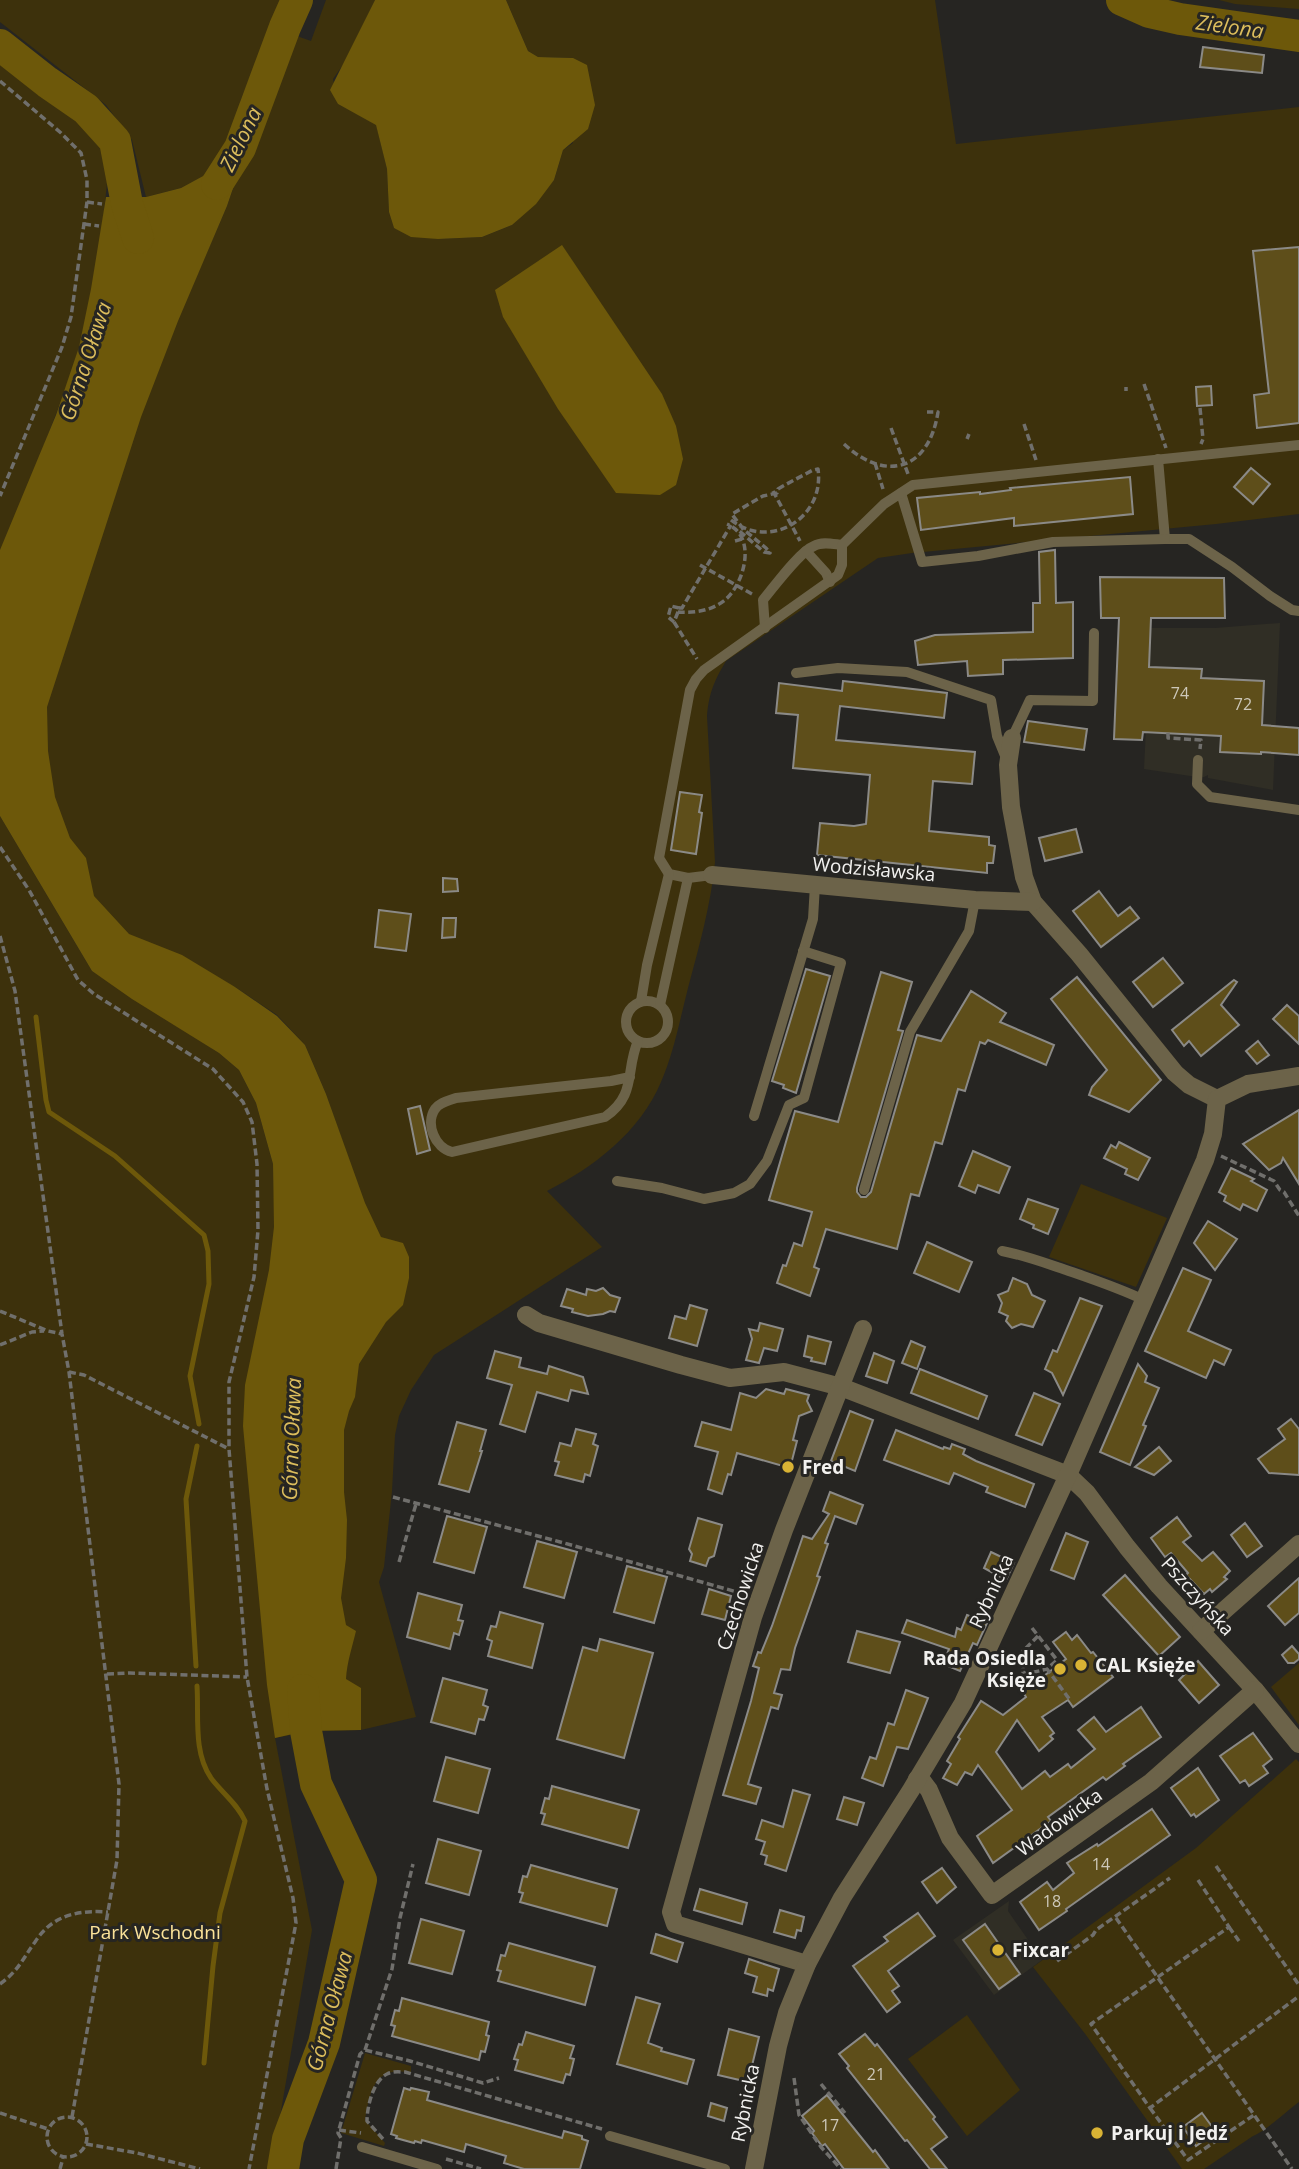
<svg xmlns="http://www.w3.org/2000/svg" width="1299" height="2169" font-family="'Open Sans',sans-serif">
<rect width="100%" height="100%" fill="#262522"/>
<g fill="#302e25">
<path d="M1280,623L1273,790L1208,778V775L1204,777H1197L1144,769L1151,628H1215Z"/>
<path d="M1009,1901L1008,1911L1042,1960L994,1995L953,1940Z"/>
</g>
<g fill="#3d310c">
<path d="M0,0H282L241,99L232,144L217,169L181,188L146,197L132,140L106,105L0,22Z"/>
<path d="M326,0H375L345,62L333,79L338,104L376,124L387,169L389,212L394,228L438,239L482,237L512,225L554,180L563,150L573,143V58L538,57L528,51L506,0H935L956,144L1299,107V514L1216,524L912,553L878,558L726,661C714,681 709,693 707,716L715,862C711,904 699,947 688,988C680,1019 674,1052 661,1082C640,1132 594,1167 547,1191L602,1247L434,1355L411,1390L399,1416L395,1435L392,1491L384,1567L379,1582L416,1717L361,1730L316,1731L364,1203L326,1094L305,1045L277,1015L235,987L182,968L84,910L0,617L189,294L227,206L245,153L271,95L294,35L311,41Z"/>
<path d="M1219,0H1299V9L1235,4Z"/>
<path d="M0,54L78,115L109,157C105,220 95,285 79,347C68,385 53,421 39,458C25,494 13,532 0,569Z"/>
<path d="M0,816L92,971L219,1053L239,1070L256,1103L273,1164L290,1735L275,1738L312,1930L271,2169H0Z"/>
<path d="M1081,1184L1167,1218L1136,1287L1049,1257Z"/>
<path d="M1299,1663V1725L1271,1687Z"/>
<path d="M1296,1759L1299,1762V2102C1288,2110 1263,2133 1253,2136L1204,2169H1182L1086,2035L1033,1967L1196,1848Z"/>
<path d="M967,2015L1020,2090L967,2136L908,2059Z"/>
<path d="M365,2053L411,2066V2073C375,2065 370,2090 365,2120L385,2143L384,2146L341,2133Z"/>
</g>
<g fill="#6d580a">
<path d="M375,0H506L528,51L538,57L573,58L587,65L595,105L588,129L563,150L554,180L536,204L512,225L482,237L438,239L411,237L394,228L389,212L387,169L376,125L338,104L330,90Z"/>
<path d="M232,144L245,153L227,206L178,321L141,417L47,707L48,751L55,797L70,838L86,858L94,896L129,934L182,955L235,987L277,1016L305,1045L326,1094L365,1203L381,1237L403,1243L409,1257V1278L403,1305L386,1322L359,1364L355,1397L349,1411L344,1430V1492L347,1520L346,1558L341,1598L346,1625L356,1631C352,1648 347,1662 346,1679L361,1688V1730L306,1731L275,1738L267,1685L243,1426L245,1385L269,1270L274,1227L273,1164L256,1103L239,1070L219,1053L132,999L92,971L0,816V550L56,415L79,347L91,289L106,197H146L181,188L216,169Z"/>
<path d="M562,245L662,394L676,426L683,459L676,485L660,495L616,493L558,409L503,317L495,290Z"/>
</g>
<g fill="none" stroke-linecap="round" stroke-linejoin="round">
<g stroke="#6d580a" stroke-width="5">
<path d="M36,1017L46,1100L49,1112L115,1156L204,1235L208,1251L209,1284L190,1376L199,1424"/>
<path d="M196,1666L186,1499L197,1446"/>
<path d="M197,1686C199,1716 193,1752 211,1778C222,1793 237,1803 245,1821L220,1913L213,1966L204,2063"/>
</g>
<g stroke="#6d580a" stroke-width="32">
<path d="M1122,0L1149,12L1180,19L1299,36"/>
<path d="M0,45L47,82L86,109L115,141L127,204L138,238"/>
<path d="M217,184L240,148L285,27L297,0"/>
<path d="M283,2169L288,2139L324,2043L361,1880L316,1784L306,1731L303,1690"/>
</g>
</g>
<g fill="#5e4e1a" stroke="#8b8a87" stroke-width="2">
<path d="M1203,47L1264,55L1262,73L1200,67Z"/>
<path d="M1299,247V423L1257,428L1254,395L1269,393L1253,251Z"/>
<path d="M1211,386L1212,405L1197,406L1196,387Z"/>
<path d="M1251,468L1270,484L1253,504L1234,487Z"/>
<path d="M1130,477L1133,514L1014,526V518L921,530L917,498L980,492V494L1011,490L1010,488Z"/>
<path d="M1055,550L1056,603L1073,602V658L1003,660V674L968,676L967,661L918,665L915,641L935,635L1033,632V603H1040L1039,552Z"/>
<path d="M1100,577L1224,578L1225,618H1151L1149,667L1202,669L1201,678L1264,681L1262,725L1299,728V755L1261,752V754L1220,752L1221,736L1143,732L1142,740L1114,739L1119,618H1101Z"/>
<path d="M843,681L947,693L944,718L840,706L836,740L975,752L972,784L933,781L929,831L989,837V845L995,846L993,863H987V873L817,855L820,823L854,826L866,824L870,775L793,768L798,715L776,713L779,683L842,691Z"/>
<path d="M1028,721L1087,729L1084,750L1024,742Z"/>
<path d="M680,792L702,795L699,812L702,813L696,854L671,850Z"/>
<path d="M1076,829L1082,852L1045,861L1039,838Z"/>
<path d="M443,878L457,879L458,891L443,892Z"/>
<path d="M1099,891L1118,916L1130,907L1139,918L1101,947L1073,911Z"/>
<path d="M379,910L411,914L406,951L375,947Z"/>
<path d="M443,918H456L455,937L442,938Z"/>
<path d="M1163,958L1183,983L1153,1007L1133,982Z"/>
<path d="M806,969L830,976L796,1093L783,1088L784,1085L772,1081Z"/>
<path d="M881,972L912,982L898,1030L903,1031L857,1188V1192L861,1197H866L871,1192L917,1035L941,1041L971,991L1006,1013L1000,1022L1054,1045L1046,1065L988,1040L985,1044L980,1042L965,1091L958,1089L942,1144L935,1142L919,1196L911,1194L897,1249L826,1229L814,1267L819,1269L810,1296L777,1283L783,1265L786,1266L794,1243L802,1246L812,1212L769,1200L795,1111L838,1122Z"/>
<path d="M1077,977L1161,1080L1129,1112L1089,1095L1092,1087L1107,1070L1051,999Z"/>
<path d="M1234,980L1237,982L1221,1005L1239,1025L1201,1056L1189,1041L1184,1046L1172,1030Z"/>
<path d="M1287,1005L1299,1016V1044L1273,1019Z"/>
<path d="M1258,1041L1269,1055L1257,1064L1246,1051Z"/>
<path d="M420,1106L430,1150L417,1154L408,1109Z"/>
<path d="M1299,1110V1184L1283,1158L1281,1163L1269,1170L1243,1144Z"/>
<path d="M1119,1142L1150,1158L1138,1180L1125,1174L1127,1169L1104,1158L1111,1145L1116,1148Z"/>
<path d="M973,1151L1010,1167L999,1193L978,1185L975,1193L959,1186Z"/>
<path d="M1231,1168L1254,1179L1251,1181L1267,1190L1257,1211L1243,1204L1240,1210L1224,1201L1226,1196L1219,1192Z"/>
<path d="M1028,1199L1058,1209L1048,1234L1033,1228L1034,1225L1020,1219Z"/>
<path d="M1208,1221L1237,1239L1215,1270L1194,1243Z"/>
<path d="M927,1242L972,1262L959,1292L914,1273Z"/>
<path d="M1183,1268L1211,1280L1188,1331L1231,1350L1224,1365L1214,1360L1206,1378L1145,1351Z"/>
<path d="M1013,1278L1027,1284L1032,1295L1045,1301L1033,1327L1021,1324L1012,1328L1006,1321L1008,1316L999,1312L1002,1303L998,1295L1008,1291Z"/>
<path d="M603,1288L610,1295L620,1298L615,1312L610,1311L603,1314L588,1316L572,1312L573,1309L561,1306L567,1289L586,1295L587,1289L596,1291Z"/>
<path d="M1080,1298L1102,1306L1063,1395L1052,1373L1045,1369L1053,1350L1057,1352Z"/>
<path d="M690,1305L707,1310L697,1346L669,1338L675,1316L686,1319Z"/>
<path d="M760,1323L783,1329L777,1351L764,1348L759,1363L746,1360L752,1339L749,1329L758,1331Z"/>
<path d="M808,1336L831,1342L825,1364L811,1361L812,1358L804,1356Z"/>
<path d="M911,1341L925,1347L917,1369L902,1363Z"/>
<path d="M495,1351L521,1358L519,1367L547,1374L549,1366L583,1377L588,1394L571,1390L568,1401L537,1392L525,1432L500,1424L512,1385L487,1378Z"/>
<path d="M874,1353L894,1361L887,1383L866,1376Z"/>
<path d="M1138,1364L1147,1376L1145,1382L1159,1388L1143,1425L1146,1426L1130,1465L1100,1452Z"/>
<path d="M920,1369L987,1396L978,1419L911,1393Z"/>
<path d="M766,1389L784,1394L786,1389L809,1395L807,1401L812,1411L799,1416L793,1440L797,1441L790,1468L737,1453L731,1475L728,1474L722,1494L708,1489L718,1452L695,1446L702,1422L731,1430L740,1393L756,1398Z"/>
<path d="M1034,1393L1060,1404L1042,1445L1016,1435Z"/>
<path d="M850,1411L873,1420L855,1471L831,1461Z"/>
<path d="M1291,1419L1299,1429V1475L1269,1473L1258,1459L1285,1439L1278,1429Z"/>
<path d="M457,1422L486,1430L480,1451H482L469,1492L439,1484Z"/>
<path d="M576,1429L596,1434L593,1444L598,1446L590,1476L585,1474L583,1482L555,1475L559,1462L555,1461L560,1443L571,1446Z"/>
<path d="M896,1430L943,1449L944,1447L950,1449L952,1444L965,1449L963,1454L976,1461L1034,1484L1025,1507L986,1492L988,1487L954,1473L949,1484L884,1460Z"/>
<path d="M1159,1447L1171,1461L1154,1475L1135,1467Z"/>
<path d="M830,1492L863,1505L856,1524L835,1516L825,1543L828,1544L817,1576L820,1577L795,1648L790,1670L781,1669L774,1693L782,1695L778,1709L771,1707L748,1784L761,1788L756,1804L723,1795L751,1701L759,1668L753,1666L758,1652L761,1653L772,1626L803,1536L812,1539L829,1514L823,1511Z"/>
<path d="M447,1516L487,1527L474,1573L434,1562Z"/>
<path d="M1177,1517L1191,1536L1183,1542L1202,1561L1213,1552L1230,1571L1224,1577L1227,1579L1212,1592L1210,1589L1204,1594L1186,1575L1188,1573L1171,1553L1165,1557L1151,1538Z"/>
<path d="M698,1518L722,1525L714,1556L709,1558L706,1566L690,1561L692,1554L689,1549Z"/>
<path d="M1245,1523L1262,1546L1247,1557L1231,1535Z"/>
<path d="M1066,1533L1088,1542L1074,1579L1051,1570Z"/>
<path d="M537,1541L577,1552L564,1598L524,1587Z"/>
<path d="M991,1552L1014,1563L1006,1580L984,1568Z"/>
<path d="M627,1566L667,1577L654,1623L614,1612Z"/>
<path d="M1125,1575L1180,1637L1159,1656L1103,1595Z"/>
<path d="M1299,1578V1613L1285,1625L1268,1606Z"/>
<path d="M709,1589L731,1596L725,1620L702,1614Z"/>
<path d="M418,1593L462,1605L458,1620L463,1621L459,1635L454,1633L450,1649L407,1637Z"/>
<path d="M500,1612L543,1624L532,1668L488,1656L492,1641L487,1639L491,1626L496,1627Z"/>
<path d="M967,1615L987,1623L977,1645L973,1643L960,1671L943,1664L949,1649L902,1633L907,1620L955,1637L957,1628L961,1630Z"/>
<path d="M857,1631L900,1642L890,1673L848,1662Z"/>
<path d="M1066,1632L1072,1640L1077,1635L1091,1653L1093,1652L1113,1677L1073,1707L1068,1700L1042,1717L1054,1733L1050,1736L1053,1739L1039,1751L1017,1720L996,1752L1022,1789L1045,1771L1050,1777L1068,1764L1071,1768L1095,1749L1078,1730L1094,1717L1106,1732L1141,1707L1161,1737L1123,1764L1125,1766L1106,1780L1103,1777L1048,1817L1051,1821L993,1863L977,1836L1012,1810L978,1765L972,1775L965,1772L957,1785L943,1778L951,1764L947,1761L960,1739L958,1737L981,1701L1003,1715L1026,1697L1023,1692L1066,1659L1053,1642Z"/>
<path d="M600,1639L653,1653L624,1758L557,1739L583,1647L597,1651Z"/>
<path d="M1292,1646L1299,1654V1659L1294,1663H1288L1282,1655Z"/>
<path d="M1198,1661L1219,1685L1199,1703L1179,1680Z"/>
<path d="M443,1678L487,1690L483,1705L488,1707L484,1720L479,1719L475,1734L431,1722Z"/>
<path d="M906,1690L928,1698L908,1749L897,1747L883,1786L862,1778L870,1757L876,1759L888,1723L894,1725Z"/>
<path d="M1253,1733L1272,1759L1263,1766L1268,1773L1249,1786L1245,1780L1240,1783L1220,1756Z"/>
<path d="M446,1757L490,1769L478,1813L434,1801Z"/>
<path d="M1198,1768L1219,1800L1196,1817L1194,1814L1191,1816L1171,1788Z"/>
<path d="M552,1786L639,1810L628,1848L542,1824L545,1814L541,1813L545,1798L549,1799Z"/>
<path d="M793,1790L810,1795L786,1871L765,1864L767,1856L761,1854L765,1842L756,1839L762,1820L783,1827Z"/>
<path d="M844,1797L864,1803L857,1825L837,1819Z"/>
<path d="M1152,1809L1170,1835L1066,1909L1067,1911L1039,1930L1020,1902L1047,1882L1053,1890L1074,1873L1067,1863L1097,1844L1098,1846Z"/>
<path d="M438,1839L481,1851L469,1895L426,1883Z"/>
<path d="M531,1865L617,1889L607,1926L520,1902L523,1893L519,1892L523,1876L527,1877Z"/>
<path d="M942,1868L956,1887L937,1903L922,1882Z"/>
<path d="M700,1889L747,1903L742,1924L694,1910Z"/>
<path d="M780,1910L804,1917L801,1931L797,1930L795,1938L774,1932Z"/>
<path d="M918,1913L935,1936L888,1971L899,1986L892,1991L900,2002L887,2012L853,1966L888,1941L884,1937Z"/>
<path d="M421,1919L464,1931L452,1974L409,1963Z"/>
<path d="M985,1924L1020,1974L999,1989L963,1940Z"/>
<path d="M656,1934L683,1943L677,1962L651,1953Z"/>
<path d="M509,1943L595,1967L585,2005L498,1981L501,1971L497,1970L501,1955L505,1956Z"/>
<path d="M749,1959L779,1969L773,1991L768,1989L767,1996L753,1992L757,1977L745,1973Z"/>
<path d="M636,1997L660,2004L648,2043L662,2048L661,2051L694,2060L687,2084L617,2064Z"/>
<path d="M402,1998L489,2022L486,2035L489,2036L485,2052L481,2051L479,2060L392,2036L395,2026L391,2025L395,2010L399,2011Z"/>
<path d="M729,2029L759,2037L748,2082L718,2075Z"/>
<path d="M526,2032L574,2046L570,2058L574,2059L570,2075L566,2074L563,2083L515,2070L518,2060L514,2059L519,2044L522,2045Z"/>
<path d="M865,2034L875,2046L877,2044L935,2117L933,2119L947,2137L931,2149L947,2169H930L907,2140L905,2141L847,2068L849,2066L839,2054Z"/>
<path d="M404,2088L410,2090L411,2088L429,2092L427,2100L562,2138L564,2131L582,2136V2139L588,2141L580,2169H524L504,2163L506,2156L466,2144L464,2152L422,2140L421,2143L415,2141L414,2143L396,2138L397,2136L391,2134Z"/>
<path d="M827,2095L873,2152L875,2150L889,2169H844L825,2144L822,2146L812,2133L814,2131L802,2116Z"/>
<path d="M711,2103L727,2108L724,2121L708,2116Z"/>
<path d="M1202,2113L1216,2132L1196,2146L1183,2127Z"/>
</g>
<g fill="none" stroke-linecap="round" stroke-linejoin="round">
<g stroke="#706f6c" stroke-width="3.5" stroke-dasharray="7 3.5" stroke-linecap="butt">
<path d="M0,81L61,133L81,153L87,180V202L71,317L62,347L0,496"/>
<path d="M87,202L102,204"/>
<path d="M84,224L99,226"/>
<path d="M1144,384L1166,448"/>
<path d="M1126,387V391"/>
<path d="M1200,408L1203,439L1201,444"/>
<path d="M1024,424L1036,460"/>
<path d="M891,428L908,474"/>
<path d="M967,439L969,434"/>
<path d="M844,444C886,483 929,470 938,412H927"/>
<path d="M875,463L883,489"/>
<path d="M773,491L800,541"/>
<path d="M731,520C770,551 825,518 818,469L813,470L783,486L778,489L777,493L763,496L732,514C735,519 740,524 743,529L766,548L770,553L764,552L738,530"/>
<path d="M735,541L742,539"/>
<path d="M700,565L752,594"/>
<path d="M679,608H682L731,525"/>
<path d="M678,612L674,622L668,617L671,606L679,608L678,612C695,613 711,611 725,600C745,583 757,536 727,524"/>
<path d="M674,622L697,659"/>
<path d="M1168,733V738L1201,740L1200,749"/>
<path d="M0,847L29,890L78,980L94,994L213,1069L243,1102L252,1122L257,1164L258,1230L254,1277L229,1382V1449L247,1677L267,1789L293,1898L296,1923L249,2169"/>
<path d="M0,936L15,991L62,1334L69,1372L119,1784L117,1860L72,2117"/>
<path d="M1221,1156L1274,1181L1280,1190L1284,1192L1299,1216"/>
<path d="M0,1311L48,1331L62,1334"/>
<path d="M0,1345L32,1332L44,1331"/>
<path d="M69,1372L84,1375L229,1449"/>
<path d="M393,1497L564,1543L744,1594"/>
<path d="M399,1562L416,1504"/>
<path d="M1032,1628L1057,1660L1047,1669L1070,1700"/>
<path d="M728,1631L739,1593"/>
<path d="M1038,1636L1023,1651V1672L1026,1674L1047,1669"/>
<path d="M107,1674L130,1673L247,1677"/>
<path d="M1216,1866L1299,1985"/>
<path d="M1198,1880L1229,1927L1091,2024L1150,2108L1299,1996"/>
<path d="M1116,1918L1292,2169"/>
<path d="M1229,1927L1239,1941"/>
<path d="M1057,1961L1093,1935L1096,1930L1170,1878"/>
<path d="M0,1984C19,1970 22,1960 35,1942C52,1915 78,1910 108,1912"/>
<path d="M365,2050L392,1969L400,1918L413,1864"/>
<path d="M794,2078L799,2115L821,2147L841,2169"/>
<path d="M821,2084L845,2113"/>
<path d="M1150,2108L1188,2160L1254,2115"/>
<path d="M0,2113L48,2129"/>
<circle cx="67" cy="2137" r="20"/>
<path d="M339,2130L361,2133"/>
<path d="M383,2139L367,2121C367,2107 373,2081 387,2074C393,2071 399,2072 405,2072L602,2129"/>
<path d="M86,2144L137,2153L200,2169"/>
<path d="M446,2159L481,2169"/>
<path d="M60,2169L63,2158"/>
<path d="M336,2169L341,2138L338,2133L360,2054L365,2050L410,2061L483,2083L499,2078"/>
</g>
<g stroke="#6c6349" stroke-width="10">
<path d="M1158,459L1165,539H1189L1232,567L1270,596L1292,610L1299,611"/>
<path d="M901,493L922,562L978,556L1053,542L1165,539"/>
<path d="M806,551L826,573L830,582"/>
<path d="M765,628L763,600C774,587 799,552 814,546C822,541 833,544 842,545"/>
<path d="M796,673L838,668L907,672L991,700L997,736L1006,758"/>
<path d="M1012,738L1030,700L1093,701L1094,633"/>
<path d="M1198,760L1197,784L1210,797L1299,810"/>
<path d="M712,875L688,878L669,874L659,858L690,690L696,679L704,670L838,575L842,565V545L884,504L913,485L1299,445"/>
<circle cx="647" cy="1022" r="21"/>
<path d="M641,1001L647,965L669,874"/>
<path d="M660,1005L688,878"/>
<path d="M630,1077L611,1081L456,1098C448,1101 440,1102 435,1109C425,1124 435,1148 452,1152L605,1117C637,1095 625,1071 638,1041"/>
<path d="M754,1116L813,919L815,885"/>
<path d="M617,1181L662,1188L704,1199L734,1193L750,1184L767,1161L789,1105L804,1098L841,963L803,951"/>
<path d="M864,1190L910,1032L969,931L975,900"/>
<path d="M1002,1251C1024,1255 1045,1263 1066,1270C1092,1279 1119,1288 1144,1300"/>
<path d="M610,2136L725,2169"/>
<path d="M362,2147L437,2169"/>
</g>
<g stroke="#6c6349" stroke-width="18">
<path d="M1012,738L1008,765L1011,807L1024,877L1033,902L1079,954L1175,1073L1189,1085L1217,1099"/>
<path d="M712,875L975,900L1033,902"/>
<path d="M526,1315L539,1323L681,1365L730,1378L784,1372L841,1387L1068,1475L1087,1493L1127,1547L1159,1586L1255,1690L1299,1744"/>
<path d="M1201,1631L1299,1544"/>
<path d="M917,1779L923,1782L929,1790L950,1838L992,1895L1151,1782L1255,1690"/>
<path d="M807,1964L675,1924L671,1912L753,1617L784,1530L863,1329"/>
<path d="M754,2169L778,2046L787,2013L807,1964L842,1898L911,1790L963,1703L1068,1475L1205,1160L1213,1134L1217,1099L1248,1084L1299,1076"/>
</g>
</g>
<g fill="#d9b334" stroke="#262522" stroke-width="2.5">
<circle cx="788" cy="1467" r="7"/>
<circle cx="1081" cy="1665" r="7"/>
<circle cx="1060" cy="1669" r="7"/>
<circle cx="998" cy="1950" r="7"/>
<circle cx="1097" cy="2133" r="7"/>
</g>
<g text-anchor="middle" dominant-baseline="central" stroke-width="6" stroke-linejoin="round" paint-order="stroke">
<g font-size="16" fill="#cdc8ba">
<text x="1180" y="693">74</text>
<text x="1243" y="704">72</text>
<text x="1101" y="1864">14</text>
<text x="1052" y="1901">18</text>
<text x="876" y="2074">21</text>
<text x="830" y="2125">17</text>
</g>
<g font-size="19" fill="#f2f1ef" stroke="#262522">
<text transform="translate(874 869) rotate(5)">Wodzisławska</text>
<text transform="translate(991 1591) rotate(-65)">Rybnicka</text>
<text transform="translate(740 1596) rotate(-72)">Czechowicka</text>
<text transform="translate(1198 1596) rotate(48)">Pszczyńska</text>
<text transform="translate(1059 1822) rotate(-36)">Wadowicka</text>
<text transform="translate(745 2103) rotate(-79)">Rybnicka</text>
</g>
<g font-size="19" font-weight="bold" fill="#f2f1ef" stroke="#262522" text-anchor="start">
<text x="802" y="1467">Fred</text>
<text x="1046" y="1658" text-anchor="end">Rada Osiedla<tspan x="1046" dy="22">Księże</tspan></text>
<text x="1095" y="1665">CAL Księże</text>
<text x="1012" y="1950">Fixcar</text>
<text x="1111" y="2133">Parkuj i Jedź</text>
</g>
<g font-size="19" fill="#fbe298" stroke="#262522">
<text x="155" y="1932">Park Wschodni</text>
</g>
<g font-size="21" font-style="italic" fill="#dcbd5c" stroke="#262522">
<text transform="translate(1230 26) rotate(8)">Zielona</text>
<text transform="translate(240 139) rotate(-64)">Zielona</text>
<text transform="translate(85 361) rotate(-72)">Górna Oława</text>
<text transform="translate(291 1439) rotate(-88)">Górna Oława</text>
<text transform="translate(329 2011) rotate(-75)">Górna Oława</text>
</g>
</g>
</svg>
